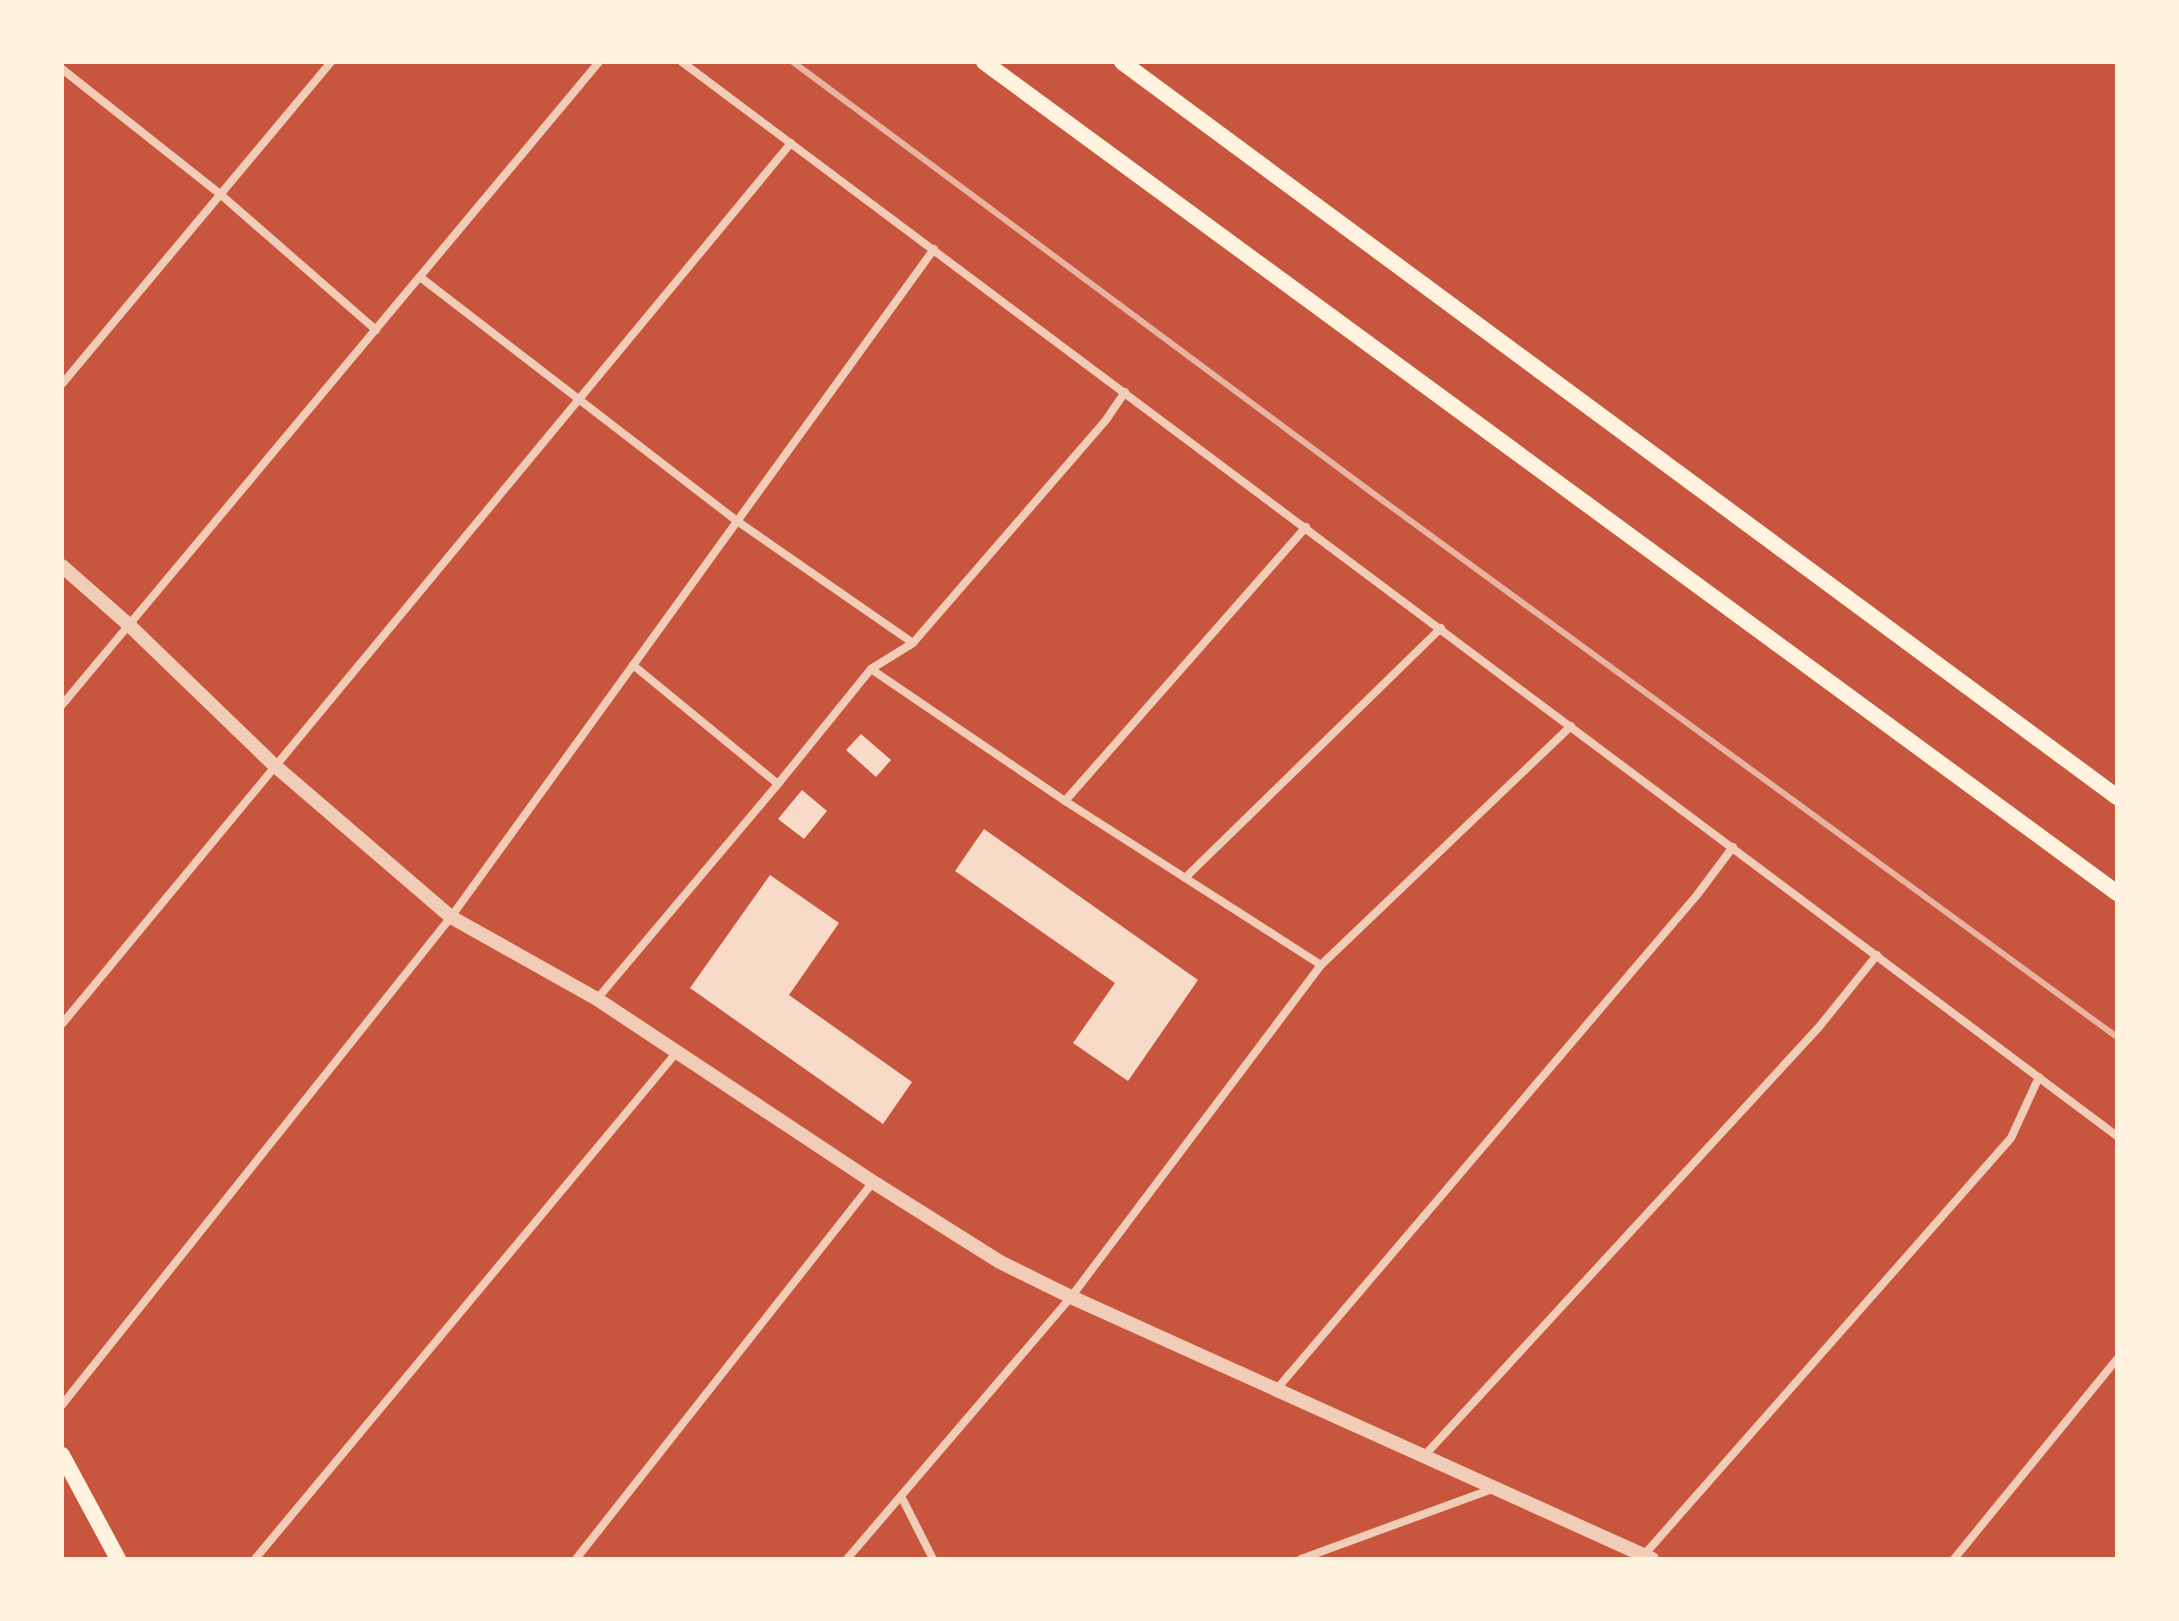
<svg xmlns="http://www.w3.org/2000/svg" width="2179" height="1621" font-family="'Alegreya Sans',sans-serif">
<rect width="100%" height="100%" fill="#c8553d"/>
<g fill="#f7dbc8">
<path d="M861,734L891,760L876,777L846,750Z"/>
<path d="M802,790L827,811L804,839L778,819Z"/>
<path d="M984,829L1198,980L1128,1081L1073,1043L1115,983L955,871Z"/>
<path d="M770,875L839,923L789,995L912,1082L883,1124L690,988Z"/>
</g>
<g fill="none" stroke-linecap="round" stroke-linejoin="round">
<g stroke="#f1ccb7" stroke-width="8">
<path d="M682,62L2117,1136"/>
<path d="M62,69L220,194L376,330"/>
<path d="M420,277L737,521L913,643"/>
<path d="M62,384L331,62"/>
<path d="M633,665L778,784"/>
<path d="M62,705L599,62"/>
<path d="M1065,801L1306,527"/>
<path d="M1185,878L1441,628"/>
<path d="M1321,965L1571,726"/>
<path d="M597,999L778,784L871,669L913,643L1106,420L1125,392"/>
<path d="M62,1024L791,143"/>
<path d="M1276,1390L1697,895L1733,847"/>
<path d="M62,1405L451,917L934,249"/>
<path d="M1424,1456L1819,1027L1877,955"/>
<path d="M901,1496L933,1559"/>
<path d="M1644,1555L2011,1138L2039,1077"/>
<path d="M255,1559L676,1053"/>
<path d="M576,1559L873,1182"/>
<path d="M847,1559L1071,1297L1321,965L1065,801L871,669"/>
<path d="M1301,1559L1495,1488"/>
<path d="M1954,1559L2117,1359"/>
</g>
<path stroke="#f1ccb7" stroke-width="14" d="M62,566L129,625L274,765L451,917L597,999L873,1182L1000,1262L1071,1297L1652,1559"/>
<g stroke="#fff3e0" stroke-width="16">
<path d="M984,62L2117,893"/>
<path d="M1122,62L2117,797"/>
<path d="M62,1455L118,1559"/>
</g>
<path stroke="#e9b49f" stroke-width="6" d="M793,62L1382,500L2117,1037"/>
</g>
<rect width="2179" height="1621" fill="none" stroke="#fff3e0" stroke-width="128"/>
</svg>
